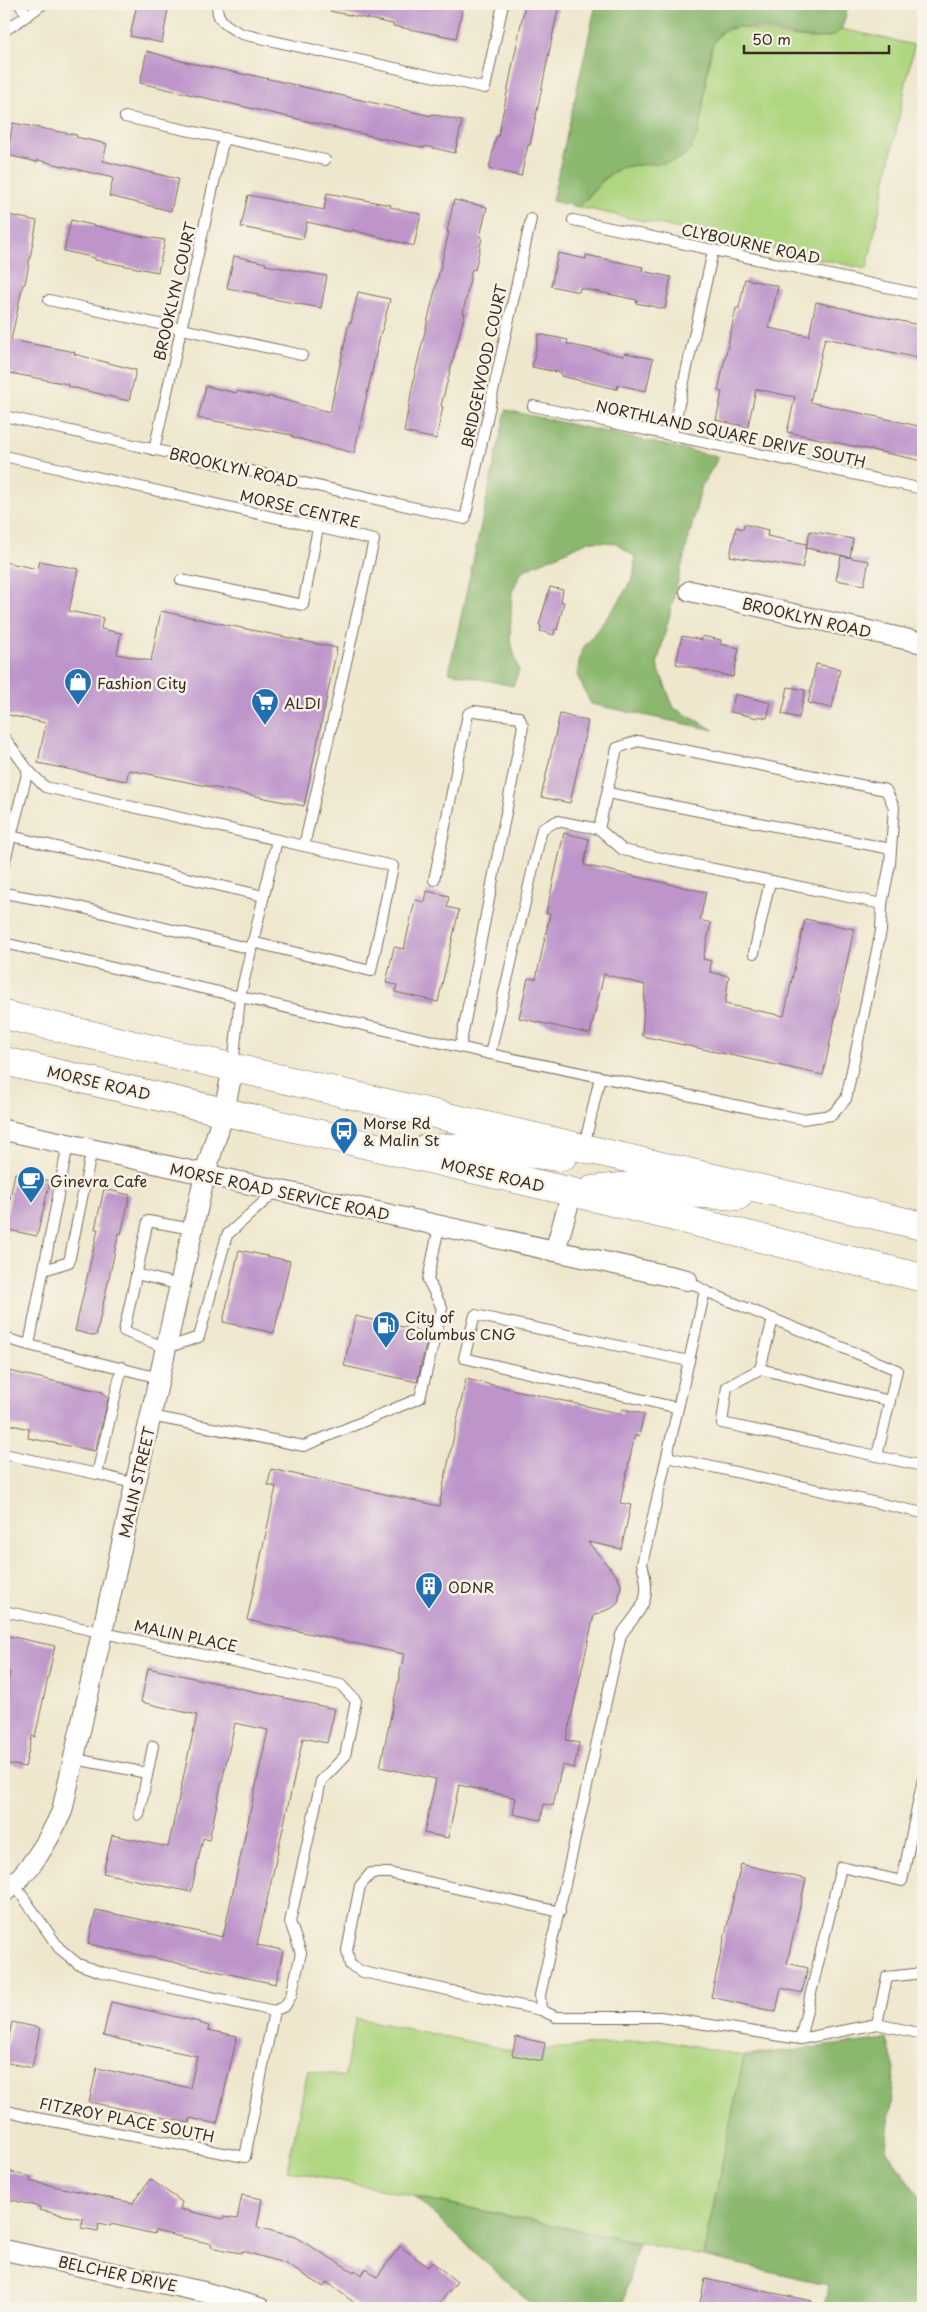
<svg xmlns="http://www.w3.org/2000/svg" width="927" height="2312" font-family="'Playpen Sans',sans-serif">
<rect width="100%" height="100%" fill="#f7f3e8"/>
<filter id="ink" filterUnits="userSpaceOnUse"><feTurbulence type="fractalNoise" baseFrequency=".02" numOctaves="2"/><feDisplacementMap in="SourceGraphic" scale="10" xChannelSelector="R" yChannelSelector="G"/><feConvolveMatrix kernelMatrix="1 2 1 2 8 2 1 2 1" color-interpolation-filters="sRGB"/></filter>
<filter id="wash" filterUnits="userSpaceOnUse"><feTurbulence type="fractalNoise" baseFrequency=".0096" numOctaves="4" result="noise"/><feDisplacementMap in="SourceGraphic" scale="20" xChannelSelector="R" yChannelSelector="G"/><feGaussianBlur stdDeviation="1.12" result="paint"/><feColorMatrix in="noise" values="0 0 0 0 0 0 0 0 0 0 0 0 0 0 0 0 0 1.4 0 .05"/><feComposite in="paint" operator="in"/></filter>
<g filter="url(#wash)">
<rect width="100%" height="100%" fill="#efe7cd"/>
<g fill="#afd680" stroke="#75804f">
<path d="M737,27C763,31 822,48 842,29L914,45L867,269L579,207L607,177L622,167L673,161L698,135L712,45L721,32Z"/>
<path d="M356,2018L519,2052L659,2039L744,2056L703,2256L287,2170L308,2070L344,2077Z"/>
</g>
<g fill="#8bb76e" stroke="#637046">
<path d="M596,4H848C846,11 845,23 841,29C823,56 744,13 721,32C699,50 712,130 686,154C671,168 643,162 624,167C606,171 591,194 579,207L552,201Z"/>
<path d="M506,410L719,457L702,485L657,665L674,708L714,730L591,704L577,675L581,651L620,600L634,575L635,557L616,543L589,541L522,571L512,592L510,638L519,671L513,686L449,672Z"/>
<path d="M887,2039L895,2069L886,2149L923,2202V2308H823L829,2285L703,2256L744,2056Z"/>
<path d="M415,2197L638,2243L622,2308H535Z"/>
</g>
<g id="blocks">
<g fill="#bd95ca">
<path d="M137,4H169L162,43L130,36Z"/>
<path d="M331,4H454L463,6L456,38L393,26V24L330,11Z"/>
<path d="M525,4H559L530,145H528L521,176L489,169L496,137H498Z"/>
<path d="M147,51L181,61L247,75V74L431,116V114L462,121L455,153L425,146L424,148L140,83Z"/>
<path d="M13,123L77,135L76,137L107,144L103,161L178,179L171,211L109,196L113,178L38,160L37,162L7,155Z"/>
<path d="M327,193L391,205L390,207L421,214L414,246L352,230L351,232L307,222L303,239L241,227L248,195L324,210Z"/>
<path d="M454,200L487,207L480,237L482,238L475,270L472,269L463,313H465L441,406L443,407L436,439L404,432L415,373L449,232H447Z"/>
<path d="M4,214L37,221L25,284H23L11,340L75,352L74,354L136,370L129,401L67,386L68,384L4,372Z"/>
<path d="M71,220L134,235L165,240L158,272L95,260V258L64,251Z"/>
<path d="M558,253L586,259V255L643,267L642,271L671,277L665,309L636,303L637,300L580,288L579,292L551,286Z"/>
<path d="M234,256L266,263L265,265L327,276L321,308L257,296L258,294L227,288Z"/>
<path d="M745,279L778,286L769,328L809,336L816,302L923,326V359L825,338L810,402L923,427V461L787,432L795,397L756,389L748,427L716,420L722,392L718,391L736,308H739Z"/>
<path d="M358,292L390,299L382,331H381L354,453L292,437V435L198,418L206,386L236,393L237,391L268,398V396L330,412L349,322L351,323Z"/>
<path d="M539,334L568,340L567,344L624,356L625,353L653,359L646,391L618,385L617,389L607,387L561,376L562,373L532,367Z"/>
<path d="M744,524L768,530L767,536L807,544L802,568L730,556L736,527L743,529Z"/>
<path d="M810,531L853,539L850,557L806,548Z"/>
<path d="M841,556L869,561L864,585L836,580Z"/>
<path d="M40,561L78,569L69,611L103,618L101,629L121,633L117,654L151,661L161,611L337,648L304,806L129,770L126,781L38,763L46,723L4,714V562L38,569Z"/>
<path d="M550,587L563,590L561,601L564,602L557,630L555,629L554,635L540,631L541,626L539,625Z"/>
<path d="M682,636L702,640V636L721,640L720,644L739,648L733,677L676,664Z"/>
<path d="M816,664L840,669L832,708L808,703Z"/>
<path d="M788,687L805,690L799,718L782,714Z"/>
<path d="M735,694L771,703L767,718L758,716V718L731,712Z"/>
<path d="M560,714L588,721L570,803L541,797Z"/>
<path d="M564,833L589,839L584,865L706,892L700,920L711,923L703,959L711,961L710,972L729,976L725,1004L784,1016L805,919L854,929L823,1075L642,1036L645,985L604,974L590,1034L519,1018L528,978L536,979L550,914H546Z"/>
<path d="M427,891L449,896L447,907L459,910L438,1002L395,992L397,985L386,983L394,947L404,949L415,900L425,902Z"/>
<path d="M15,1173L50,1181L37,1236L4,1229Z"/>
<path d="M104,1189L130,1195L121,1234L119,1233L96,1336L75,1331L98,1229H95Z"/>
<path d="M239,1250L290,1261L274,1333L223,1322Z"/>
<path d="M355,1316L429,1333L417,1382L344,1366Z"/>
<path d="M4,1370L103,1392L108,1399L95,1451L28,1438L29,1429L4,1423Z"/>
<path d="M466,1379L622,1414L623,1409L644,1414L639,1436L635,1435L620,1503L631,1505L621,1549L588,1542L619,1579L621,1586L618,1603L612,1608L594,1615L566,1740L579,1743L574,1768L562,1765L553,1806L544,1804L541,1820L513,1814L516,1798L459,1785L448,1838L424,1833L436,1779L380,1767L404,1654L247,1620L276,1487L268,1485L271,1469L439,1506Z"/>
<path d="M4,1635L55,1646L35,1737L32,1736L25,1767L4,1763V1702L10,1672L4,1671Z"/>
<path d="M148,1668L335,1709L327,1743L303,1738L257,1945L283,1950L276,1984L88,1944L96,1910L223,1937L268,1730L235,1723L209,1840L203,1838L191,1892L103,1873L112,1835L168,1847L197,1715L141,1702Z"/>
<path d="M741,1864L806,1879L787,1963L808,1968L802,1993L781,1988L776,2012L711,1997Z"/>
<path d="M111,2002L199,2022V2023L209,2026L208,2030L237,2036L217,2124L190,2118L189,2123L89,2102L97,2068L190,2088L197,2056L103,2036Z"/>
<path d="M12,2022L40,2028L32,2068L4,2062Z"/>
<path d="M516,2037L545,2043L542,2061L512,2055Z"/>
<path d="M4,2170L31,2177L30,2181L133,2203L150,2179L182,2202L180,2209L223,2219L224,2217L237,2219L242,2195L262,2199L257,2227L295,2237L354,2272L355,2270L361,2275L366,2268L377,2277L400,2246L428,2267L432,2262L457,2282L435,2308H361L327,2282L324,2287L284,2263L242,2251L241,2253L224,2250L211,2247L212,2244L155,2231L154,2234L111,2224V2226L99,2223L98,2231L81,2228L83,2219L39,2210L40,2207L4,2198Z"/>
<path d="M705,2279L812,2301L811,2308H699Z"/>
</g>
</g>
</g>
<g filter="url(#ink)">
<use href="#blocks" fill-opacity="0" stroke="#7a6c5b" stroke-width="1"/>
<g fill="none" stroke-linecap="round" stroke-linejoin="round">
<defs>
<g id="lane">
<path d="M218,4C214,20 230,28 242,34L485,88L503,4"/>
<path d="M28,15L43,4"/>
<path d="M4,31L28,15L19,4"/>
<path d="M125,117L325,160"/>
<path d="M573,220L923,295"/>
<path d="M49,300L302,355"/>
<path d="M533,406L923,489"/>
<path d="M4,416L465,519L531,219"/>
<path d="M672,435L713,251"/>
<path d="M154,450L224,138"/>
<path d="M4,456L374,540L304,846L45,787L28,770"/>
<path d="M181,580L303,605L318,528"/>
<path d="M4,737L28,770L4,864"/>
<path d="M608,793L891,849"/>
<path d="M11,836L263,896"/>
<path d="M434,880L468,714L474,711L519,717L523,726L460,1047"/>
<path d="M4,893L75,906L251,949"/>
<path d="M252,942L371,971L393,866L304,846"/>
<path d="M4,943L490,1054L802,1119L832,1115L846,1099L881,931L882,904L890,864L894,807L886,790L638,741L617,748L599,829"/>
<path d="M754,953L770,881"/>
<path d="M490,1054L542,829L557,821L599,829L623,850L882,904"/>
<path d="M233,1067L240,997L277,840"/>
<path d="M584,1147L600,1077"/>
<path d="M192,1229L148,1221L124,1331L166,1348L199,1337L227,1235L277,1190"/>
<path d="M44,1270L69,1262L92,1149"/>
<path d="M136,1274L180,1285"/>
<path d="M687,1280L705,1291L642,1564C653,1603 641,1607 621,1635L540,1995L541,2010L556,2017H660L800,2039L877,2024L923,2034"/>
<path d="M705,1291L897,1370L877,1456L923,1466"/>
<path d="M773,1319L760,1369L727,1387L722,1423L877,1456"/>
<path d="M4,1338L29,1345L68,1144"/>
<path d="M29,1345L159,1378"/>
<path d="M122,1367L97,1474L136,1484"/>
<path d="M760,1369L890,1401"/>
<path d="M678,1408L464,1358L475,1315L689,1361"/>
<path d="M151,1416L304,1446L420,1398L442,1308L428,1280L439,1226"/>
<path d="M4,1454L97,1474"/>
<path d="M667,1457L923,1513"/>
<path d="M4,1611L341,1685L356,1701L345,1756L321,1781L290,1922L301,1953L291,1996L285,2006L274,2011"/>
<path d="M75,1759L147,1773"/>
<path d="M139,1815L153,1746"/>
<path d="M14,1884L59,1948L78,1964L101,1972L274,2011"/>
<path d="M541,2010L363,1972L350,1965L347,1950L360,1886L371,1873H389L560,1912"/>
<path d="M877,2024L887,1977L923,1973"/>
<path d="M800,2039L841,1867L902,1881L923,1779"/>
<path d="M4,2110L36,2118L245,2157L274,2011"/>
</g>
<g id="street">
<path d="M690,591L923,643"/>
<path d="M4,1130L687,1280"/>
<path d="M555,1251L572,1192"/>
<path d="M4,1892C31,1871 48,1842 62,1811L205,1174L224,1111L233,1068"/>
<path d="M4,2250L204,2292L260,2308"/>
</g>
<g id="primary">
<path d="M4,1015L923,1226"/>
<path d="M4,1061L572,1192L923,1278"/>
<path d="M425,1149L466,1147L561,1157L564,1155"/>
<path d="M592,1190L631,1186L685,1193L738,1196"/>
</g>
</defs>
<use href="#lane" stroke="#7a6c5b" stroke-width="12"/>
<use href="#street" stroke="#7a6c5b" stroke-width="22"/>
<use href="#primary" stroke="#7a6c5b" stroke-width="29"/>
<use href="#lane" stroke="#fff" stroke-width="10"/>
<use href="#street" stroke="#fff" stroke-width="20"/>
<use href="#primary" stroke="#fff" stroke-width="28"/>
</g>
</g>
<defs>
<symbol id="shop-pin" viewBox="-11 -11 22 30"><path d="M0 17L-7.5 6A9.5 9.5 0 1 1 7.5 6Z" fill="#1f6fb2" stroke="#f7f3e8"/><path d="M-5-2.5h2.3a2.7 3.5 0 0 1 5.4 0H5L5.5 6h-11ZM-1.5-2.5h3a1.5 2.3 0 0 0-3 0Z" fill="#fff"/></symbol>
<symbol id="supermarket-pin" viewBox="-11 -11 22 30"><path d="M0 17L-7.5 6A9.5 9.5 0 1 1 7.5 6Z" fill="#1f6fb2" stroke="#f7f3e8"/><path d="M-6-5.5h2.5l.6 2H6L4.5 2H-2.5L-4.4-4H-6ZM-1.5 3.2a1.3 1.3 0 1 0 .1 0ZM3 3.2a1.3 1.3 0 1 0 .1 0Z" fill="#fff"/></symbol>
<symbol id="bus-pin" viewBox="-11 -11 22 30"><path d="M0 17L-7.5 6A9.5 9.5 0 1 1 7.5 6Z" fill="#1f6fb2" stroke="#f7f3e8"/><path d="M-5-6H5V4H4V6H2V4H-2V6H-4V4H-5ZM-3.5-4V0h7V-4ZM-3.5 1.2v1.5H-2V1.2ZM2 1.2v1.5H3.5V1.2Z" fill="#fff"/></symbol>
<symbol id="cafe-pin" viewBox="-11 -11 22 30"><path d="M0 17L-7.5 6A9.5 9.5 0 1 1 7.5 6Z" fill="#1f6fb2" stroke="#f7f3e8"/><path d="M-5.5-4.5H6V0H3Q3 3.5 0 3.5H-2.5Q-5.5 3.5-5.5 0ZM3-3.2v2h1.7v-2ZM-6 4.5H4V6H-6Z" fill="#fff"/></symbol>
<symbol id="fuel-pin" viewBox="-11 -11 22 30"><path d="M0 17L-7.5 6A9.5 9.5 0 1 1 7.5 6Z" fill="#1f6fb2" stroke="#f7f3e8"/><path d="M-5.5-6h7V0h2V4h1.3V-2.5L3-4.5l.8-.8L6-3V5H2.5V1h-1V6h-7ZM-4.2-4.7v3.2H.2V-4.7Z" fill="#fff"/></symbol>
<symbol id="building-pin" viewBox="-11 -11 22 30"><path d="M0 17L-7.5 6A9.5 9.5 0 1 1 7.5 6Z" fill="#1f6fb2" stroke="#f7f3e8"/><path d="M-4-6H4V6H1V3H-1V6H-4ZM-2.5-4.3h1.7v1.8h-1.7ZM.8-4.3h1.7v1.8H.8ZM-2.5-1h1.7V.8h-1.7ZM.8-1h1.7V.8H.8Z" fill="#fff"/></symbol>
</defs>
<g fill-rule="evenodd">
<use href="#shop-pin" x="62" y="666" width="32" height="43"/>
<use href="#supermarket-pin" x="249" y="686" width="32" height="43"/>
<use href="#bus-pin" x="328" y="1115" width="32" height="43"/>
<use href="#cafe-pin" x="15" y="1164" width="32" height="43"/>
<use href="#fuel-pin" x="370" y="1309" width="32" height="43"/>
<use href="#building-pin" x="413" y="1570" width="32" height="43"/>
</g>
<g text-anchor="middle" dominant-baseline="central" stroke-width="5" stroke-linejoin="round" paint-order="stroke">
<g font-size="15" fill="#3b2a1e" stroke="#f7f3e8">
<text transform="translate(751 243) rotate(12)">CLYBOURNE ROAD</text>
<text transform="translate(174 291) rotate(-77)">BROOKLYN COURT</text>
<text transform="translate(483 366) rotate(-78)">BRIDGEWOOD COURT</text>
<text transform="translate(731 433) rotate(12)">NORTHLAND SQUARE DRIVE SOUTH</text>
<text transform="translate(234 467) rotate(13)">BROOKLYN ROAD</text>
<text transform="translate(300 508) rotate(13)">MORSE CENTRE</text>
<text transform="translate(807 617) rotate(13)">BROOKLYN ROAD</text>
<text transform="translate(99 1082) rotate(13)">MORSE ROAD</text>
<text transform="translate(493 1174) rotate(13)">MORSE ROAD</text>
<text transform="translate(280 1191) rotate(12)">MORSE ROAD SERVICE ROAD</text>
<text transform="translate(136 1482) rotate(-77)">MALIN STREET</text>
<text transform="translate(186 1635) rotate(12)">MALIN PLACE</text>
<text transform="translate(127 2119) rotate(11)">FITZROY PLACE SOUTH</text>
<text transform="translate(118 2273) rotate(12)">BELCHER DRIVE</text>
</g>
<g font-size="15" fill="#3b2a1e" stroke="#f7f3e8" text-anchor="start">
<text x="97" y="682">Fashion City</text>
<text x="284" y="702">ALDI</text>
<text x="363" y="1122">Morse Rd<tspan x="363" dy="17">&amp; Malin St</tspan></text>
<text x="50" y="1180">Ginevra Cafe</text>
<text x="405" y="1316">City of<tspan x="405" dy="17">Columbus CNG</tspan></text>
<text x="448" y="1586">ODNR</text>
</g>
</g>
<rect width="927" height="2312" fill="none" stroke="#f7f3e8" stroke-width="20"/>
<path d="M744 45v8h145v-8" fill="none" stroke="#3b2a1e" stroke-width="2.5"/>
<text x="752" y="45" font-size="15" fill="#3b2a1e" stroke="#f7f3e8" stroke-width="4" paint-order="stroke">50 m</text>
</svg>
